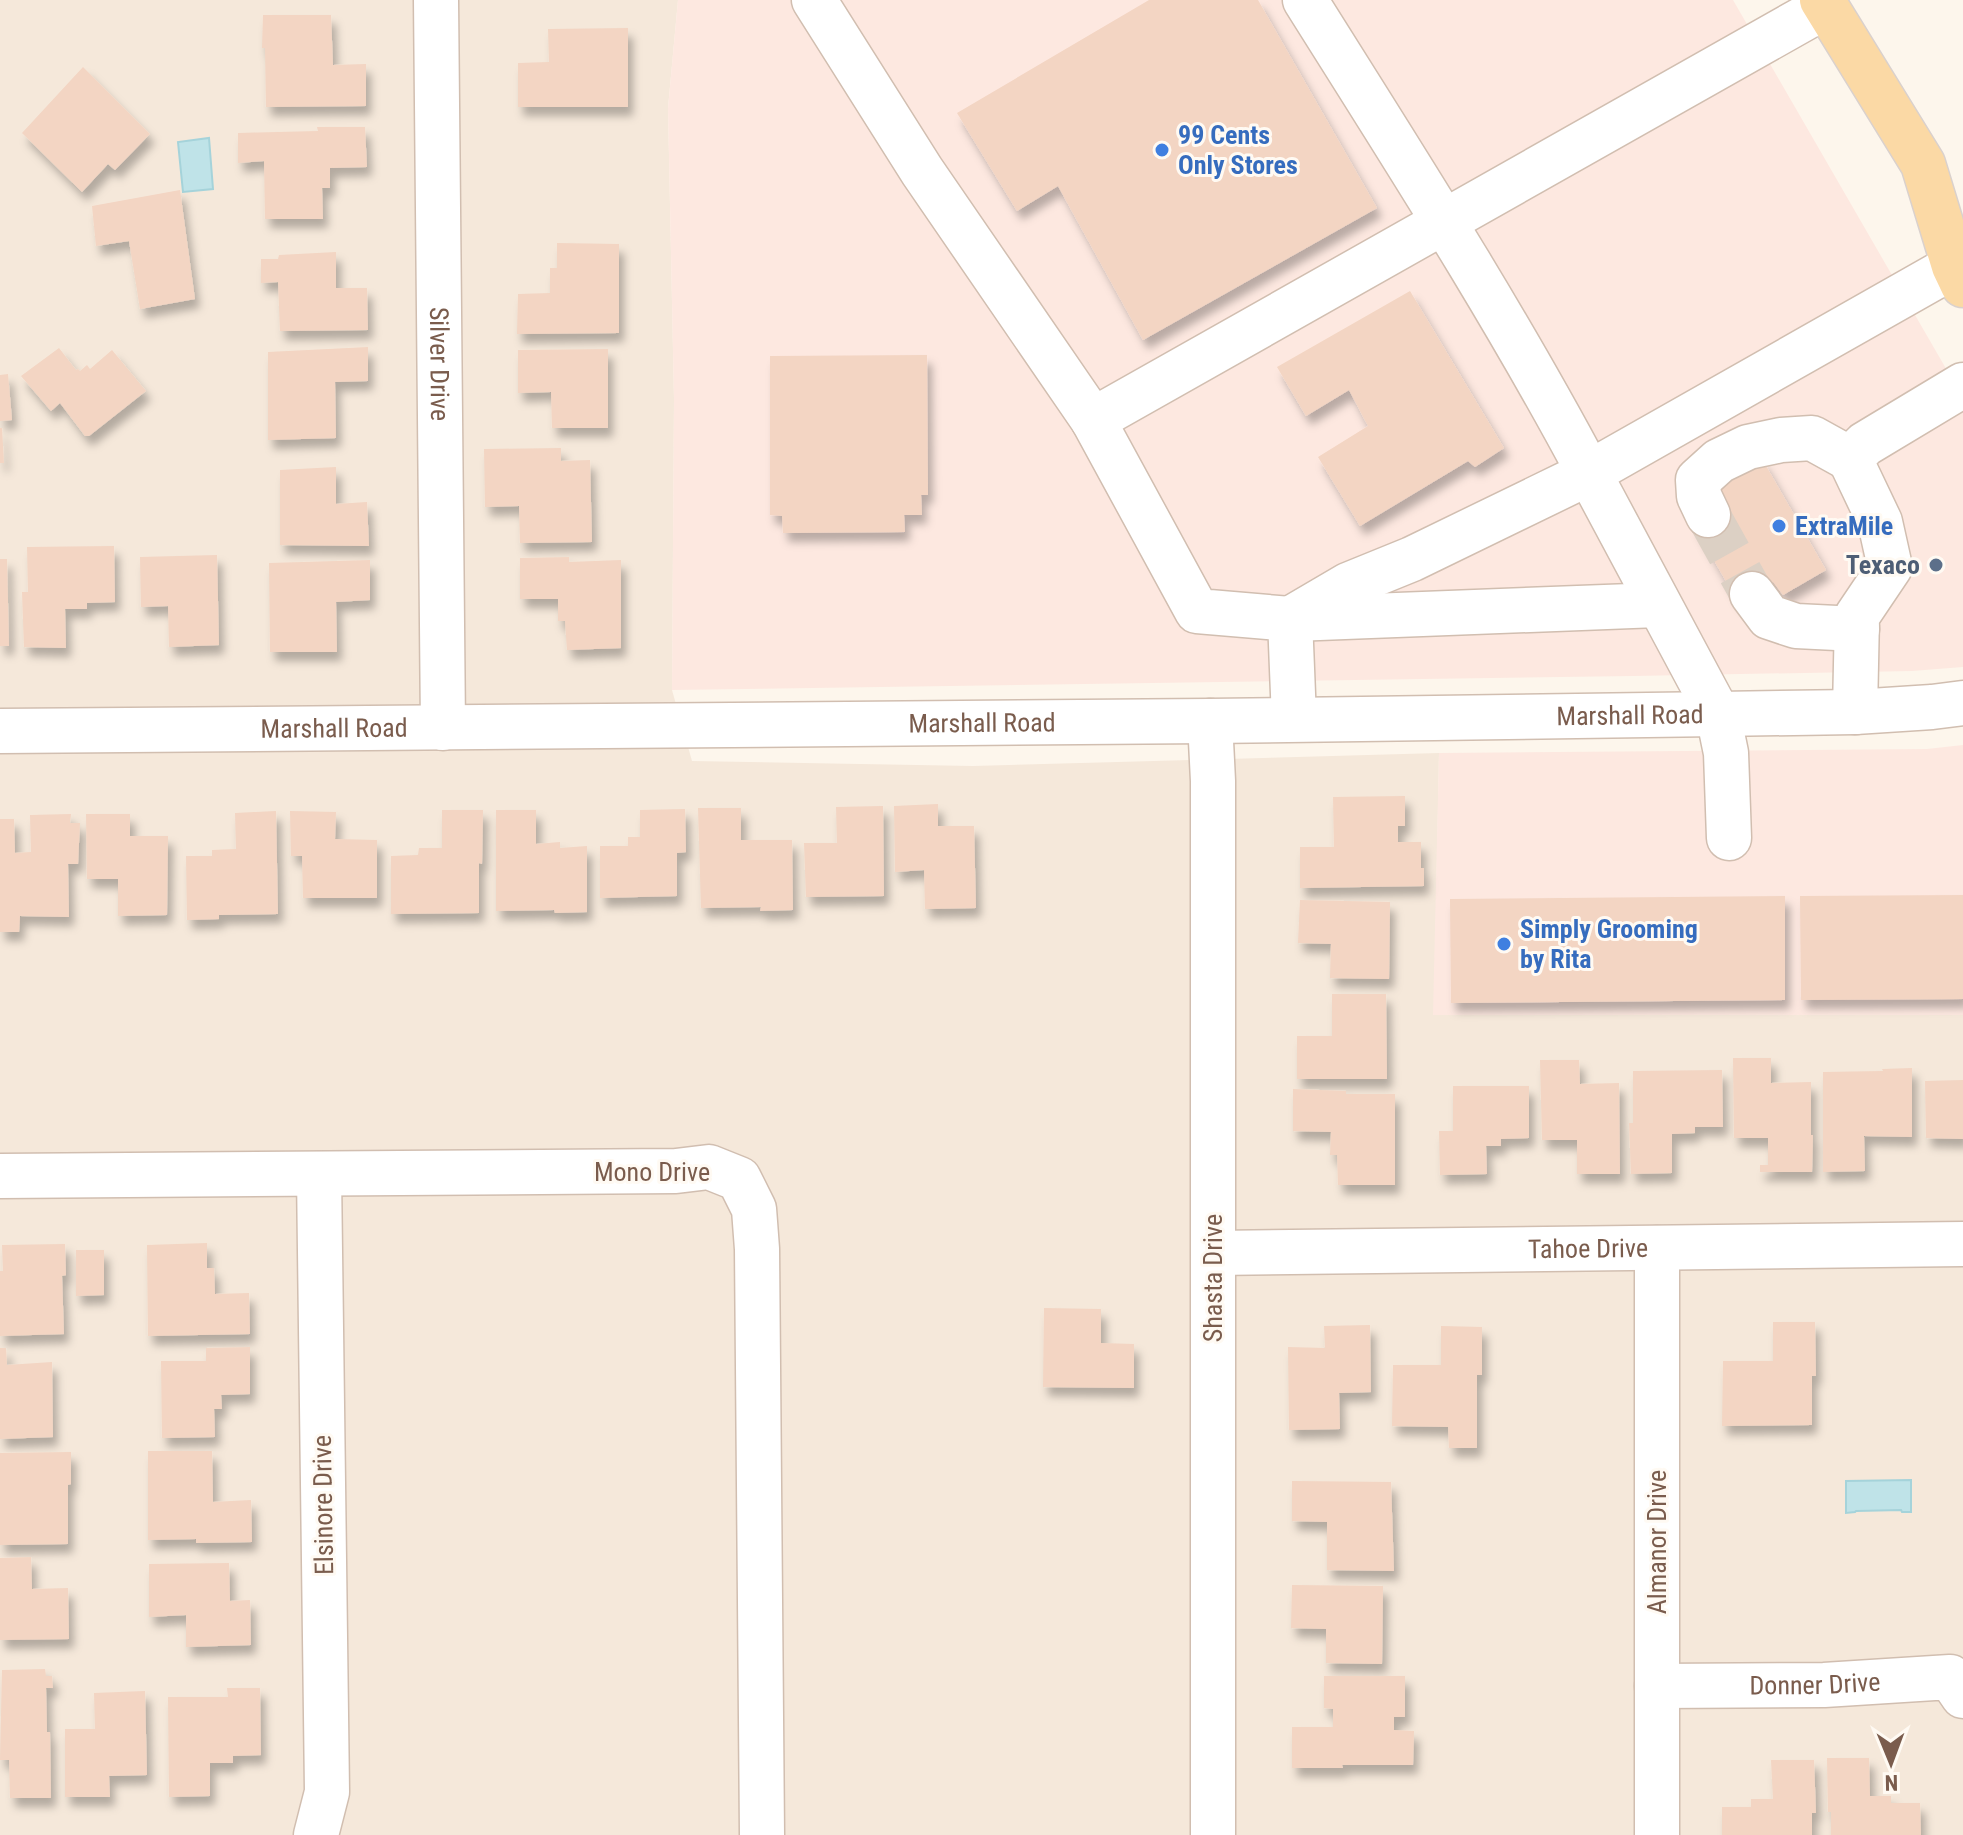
<svg xmlns="http://www.w3.org/2000/svg" width="1963" height="1835" font-family="'Roboto Condensed',sans-serif">
<defs>
<filter id="shadow"><feDropShadow dx="5" dy="9" stdDeviation="4" flood-color="#0004"/></filter>
</defs>
<rect width="100%" height="100%" fill="#fdf6ec"/>
<path fill="#f5e8da" d="M0,0H678L668,108L674,399L672,690L692,761L973,766L1439,753L1434,1015H1963V1835H0Z"/>
<g fill="#fde8e0">
<path d="M678,0H1733L1963,398V667L1912,671L1634,676L672,690L674,399L668,108Z"/>
<path d="M1963,745V1015H1433L1439,753L1927,749Z"/>
</g>
<g fill="#bfe3e8" stroke="#a5d3da" stroke-width="2">
<path d="M209,138L213,189L183,192L178,142Z"/>
<path d="M1911,1480V1512H1902L1901,1510L1856,1511L1855,1512L1846,1513V1481Z"/>
</g>
<g fill="#f3d5c3" filter="url(#shadow)">
<path d="M1149,0H1258L1377,208L1143,340L1058,186L1017,211L957,113Z"/>
<path d="M263,15H331L333,65L366,64V106L266,107L265,48H262Z"/>
<path d="M628,28V107H518V63L549,62L548,29Z"/>
<path d="M83,67L150,134L115,170L108,164L82,192L22,133Z"/>
<path d="M317,127H365L367,167L330,168V188H322L323,219H265L264,161L238,163V133L318,131Z"/>
<path d="M180,190L195,299L140,309L129,241L96,246L92,206Z"/>
<path d="M557,243L619,244V333L517,334L518,294L550,293V268H557Z"/>
<path d="M336,252V288H367L368,330L280,331L278,282L261,283V259H278L279,255Z"/>
<path d="M1410,291L1504,448L1475,467L1468,461L1360,526L1318,457L1368,426L1349,390L1306,416L1277,367Z"/>
<path d="M368,347V381L335,382L336,438L268,440V352Z"/>
<path d="M59,348L76,370L78,369L80,371L87,365L90,369L112,350L146,391L89,436H85L60,403L51,411L21,376Z"/>
<path d="M608,349V428H552L551,392L518,393V350Z"/>
<path d="M927,355L928,495H921L922,515H904L905,532L783,533L782,516L770,515V356Z"/>
<path d="M8,374L12,420L0,421V375Z"/>
<path d="M0,428H2L4,463H0Z"/>
<path d="M561,448V461L590,460L592,542L520,543L519,506L485,507L484,449Z"/>
<path d="M1762,459L1826,570L1783,595L1773,582L1738,602L1693,524L1727,503L1716,485Z"/>
<path d="M336,467V504L367,502L369,546L280,545V470Z"/>
<path d="M114,546L115,602L87,603V609H65L66,648L24,647L22,592H28L27,547Z"/>
<path d="M217,555L219,645L169,647L168,606L141,607L140,557Z"/>
<path d="M569,557V562L621,560V648L567,650L565,621H558V599H520V558Z"/>
<path d="M0,559H7L9,646H0Z"/>
<path d="M370,560V600L336,602L337,652H270L269,563Z"/>
<path d="M1405,796V826H1398V842H1421V868H1424V886L1300,888V847H1334L1333,797Z"/>
<path d="M938,804V826H974L976,908L925,909L924,870L895,872L894,806Z"/>
<path d="M883,806L884,896L806,897L804,843H837L836,807Z"/>
<path d="M698,808H741V840H792L793,910L760,911L761,907L701,908Z"/>
<path d="M685,809L686,852L677,853V896L600,898V846H628V837H640V810Z"/>
<path d="M442,810H483L482,864L479,863V913L391,914V856L418,855L419,848H442Z"/>
<path d="M496,810H536V844L560,842V848L587,846V912L555,913L554,910L496,911Z"/>
<path d="M276,811L278,914L219,915V919L187,920L186,856H212V850L236,849L235,813Z"/>
<path d="M290,811L336,812L335,839L377,840V898H303L302,856H291Z"/>
<path d="M71,814L70,823H80L78,864H68L69,917L20,916L19,932H0V819H14L15,853L31,852L30,815Z"/>
<path d="M86,814H130V836H168L167,915L118,916V879H87Z"/>
<path d="M1963,895V999L1801,1000L1800,896Z"/>
<path d="M1785,896V1000L1451,1003L1450,899Z"/>
<path d="M1300,900L1390,902L1389,979L1330,978L1331,944L1298,943Z"/>
<path d="M1332,994H1386L1387,1079H1297V1036H1332Z"/>
<path d="M1733,1058H1771V1083L1811,1082V1135H1813L1812,1172H1760V1165H1768V1138H1734Z"/>
<path d="M1540,1060H1579L1580,1084L1619,1083L1620,1174H1577V1140H1542Z"/>
<path d="M1912,1068V1137L1864,1136L1865,1171L1823,1172V1072L1883,1071L1882,1069Z"/>
<path d="M1722,1070L1723,1127H1695V1133L1672,1134V1173L1631,1174L1629,1123H1633V1071Z"/>
<path d="M1963,1080V1139L1926,1138L1925,1081Z"/>
<path d="M1453,1086H1529V1138L1501,1139V1146H1486L1487,1174L1440,1175L1439,1131H1453Z"/>
<path d="M1293,1089L1346,1091V1094H1395V1185H1338L1337,1155H1330L1331,1132L1293,1131Z"/>
<path d="M207,1243V1268H214L215,1294L249,1293L250,1334L148,1336L147,1245Z"/>
<path d="M65,1244L66,1275L62,1276L64,1334L0,1336V1271H3L2,1245Z"/>
<path d="M76,1250H104V1295L76,1296Z"/>
<path d="M1044,1308L1101,1309V1343L1134,1344V1388L1043,1387Z"/>
<path d="M1773,1322H1815L1816,1376H1812V1425L1722,1426L1723,1361H1773Z"/>
<path d="M1370,1325L1371,1392L1339,1393L1340,1429L1289,1430L1288,1347L1325,1348L1324,1326Z"/>
<path d="M1441,1326L1482,1327V1375H1477V1448H1449L1448,1427L1392,1426L1393,1365H1441Z"/>
<path d="M250,1347V1394L221,1395L222,1409H214L215,1437L162,1438L161,1361H206V1348Z"/>
<path d="M0,1348H6L7,1365L52,1362L53,1437L0,1439Z"/>
<path d="M148,1451H212L213,1502L251,1500L252,1542L196,1543V1539L148,1540Z"/>
<path d="M71,1452V1484L68,1485V1544L0,1545V1453Z"/>
<path d="M1292,1481L1391,1482L1394,1571L1327,1570V1522L1292,1521Z"/>
<path d="M31,1557L32,1589L68,1588L69,1639L0,1640V1558Z"/>
<path d="M229,1563L230,1601L250,1600L251,1645L186,1647V1615L149,1617V1564Z"/>
<path d="M1292,1585L1383,1586L1382,1664L1326,1663V1629L1291,1628Z"/>
<path d="M45,1669L46,1676H52L53,1688H46L47,1732H50L51,1798H10L9,1760H0L2,1670Z"/>
<path d="M1324,1676H1405V1717H1394V1730L1414,1731L1413,1765H1342L1343,1768H1292V1727H1333V1709L1324,1708Z"/>
<path d="M227,1688H260L261,1755L233,1756V1763H210V1796L169,1797L168,1697H228Z"/>
<path d="M145,1691L147,1775L109,1776L110,1797H65V1729H95L94,1693Z"/>
<path d="M1827,1758H1869L1870,1796H1891V1803H1920L1921,1835H1831V1812H1828Z"/>
<path d="M1771,1760H1814L1816,1813H1812V1835H1722V1807H1751V1799H1773Z"/>
</g>
<g fill="none" stroke-linecap="round" stroke-linejoin="round">
<path stroke="#dcd0c4" stroke-width="44" stroke-dasharray="44 22" stroke-linecap="butt" d="M1708,515L1752,594"/>
<defs>
<g id="minor">
<path id="s1" d="M436,0L443,728"/>
<path d="M814,0L922,171L1093,420L1826,6"/>
<path d="M1093,420L1197,611L1290,619L1294,719"/>
<path d="M1708,515L1699,496L1698,480L1719,461L1748,447L1781,440L1812,438L1850,459"/>
<path d="M1752,594L1769,617L1796,626L1857,629"/>
<path d="M1290,619L1348,585L1412,559L1589,473C1503,311 1403,156 1305,0"/>
<path d="M1293,619L1658,605"/>
<path d="M1855,712L1857,616L1890,567L1880,522L1850,459L1865,444L1963,385"/>
<path d="M1210,721L1213,781V1835"/>
<path id="s2" d="M0,731L1210,721L1718,714L1855,712L1932,707L1963,703"/>
<path d="M1729,838L1726,753L1718,714L1589,473L1954,266"/>
<path d="M0,1176L676,1171L709,1167L739,1179L754,1209L757,1249L762,1835"/>
<path d="M1657,1248V1835"/>
<path id="s3" d="M1214,1253L1963,1244"/>
<path id="s4" d="M1657,1686L1824,1685L1950,1677L1963,1696"/>
<path d="M316,1835L327,1792L319,1174"/>
</g>
<path id="major" d="M1822,0L1923,164L1954,266L1963,285"/>
</defs>
<use href="#minor" stroke="#d1beb0" stroke-width="47"/>
<use href="#major" stroke="#dad1cd" stroke-width="47"/>
<use href="#minor" stroke="#fff" stroke-width="44"/>
<use href="#major" stroke="#fbd9a5" stroke-width="44"/>
</g>
<g fill="#3f7fe0" stroke="#fffaf3" stroke-width="3">
<circle cx="1162" cy="150" r="8"/>
<circle cx="1779" cy="526" r="8"/>
<circle cx="1504" cy="944" r="8"/>
</g>
<circle fill="#5c6f8a" stroke="#fffaf3" stroke-width="3" cx="1936" cy="565" r="8"/>
<g text-anchor="middle" dominant-baseline="central" stroke-width="6" stroke-linejoin="round" paint-order="stroke">
<g font-size="26" font-weight="bold" fill="#366cbe" stroke="#fffaf3" text-anchor="start">
<text x="1178" y="135">99 Cents<tspan x="1178" dy="30">Only Stores</tspan></text>
<text x="1795" y="526">ExtraMile</text>
<text x="1520" y="929">Simply Grooming<tspan x="1520" dy="30">by Rita</tspan></text>
</g>
<g font-size="26" fill="#7a5c4d" stroke="#fffaf3">
<text stroke="none"><textPath href="#s1" startOffset="364">Silver Drive</textPath></text>
<text stroke="none"><textPath href="#s2" startOffset="1630">Marshall Road</textPath></text>
<text stroke="none"><textPath href="#s2" startOffset="982">Marshall Road</textPath></text>
<text stroke="none"><textPath href="#s2" startOffset="334">Marshall Road</textPath></text>
<text x="652" y="1172">Mono Drive</text>
<text stroke="none"><textPath href="#s3" startOffset="374">Tahoe Drive</textPath></text>
<text transform="translate(1213 1278) rotate(-90)">Shasta Drive</text>
<text transform="translate(323 1505) rotate(-91)">Elsinore Drive</text>
<text transform="translate(1657 1542) rotate(-90)">Almanor Drive</text>
<text stroke="none"><textPath href="#s4" startOffset="158">Donner Drive</textPath></text>
</g>
<g font-size="26" font-weight="bold" fill="#4e5e75" stroke="#fffaf3" text-anchor="end">
<text x="1920" y="565">Texaco</text>
</g>
</g>
<g transform="translate(1891 1763) rotate(179)" stroke="#fffaf3" stroke-width="6" paint-order="stroke">
<path d="M0-6L14 30L0 20L-14 30Z" fill="#7a5c4d"/>
<text y="-12" font-size="22" font-weight="bold" text-anchor="middle" fill="#7a5c4d">N</text>
</g>
</svg>
